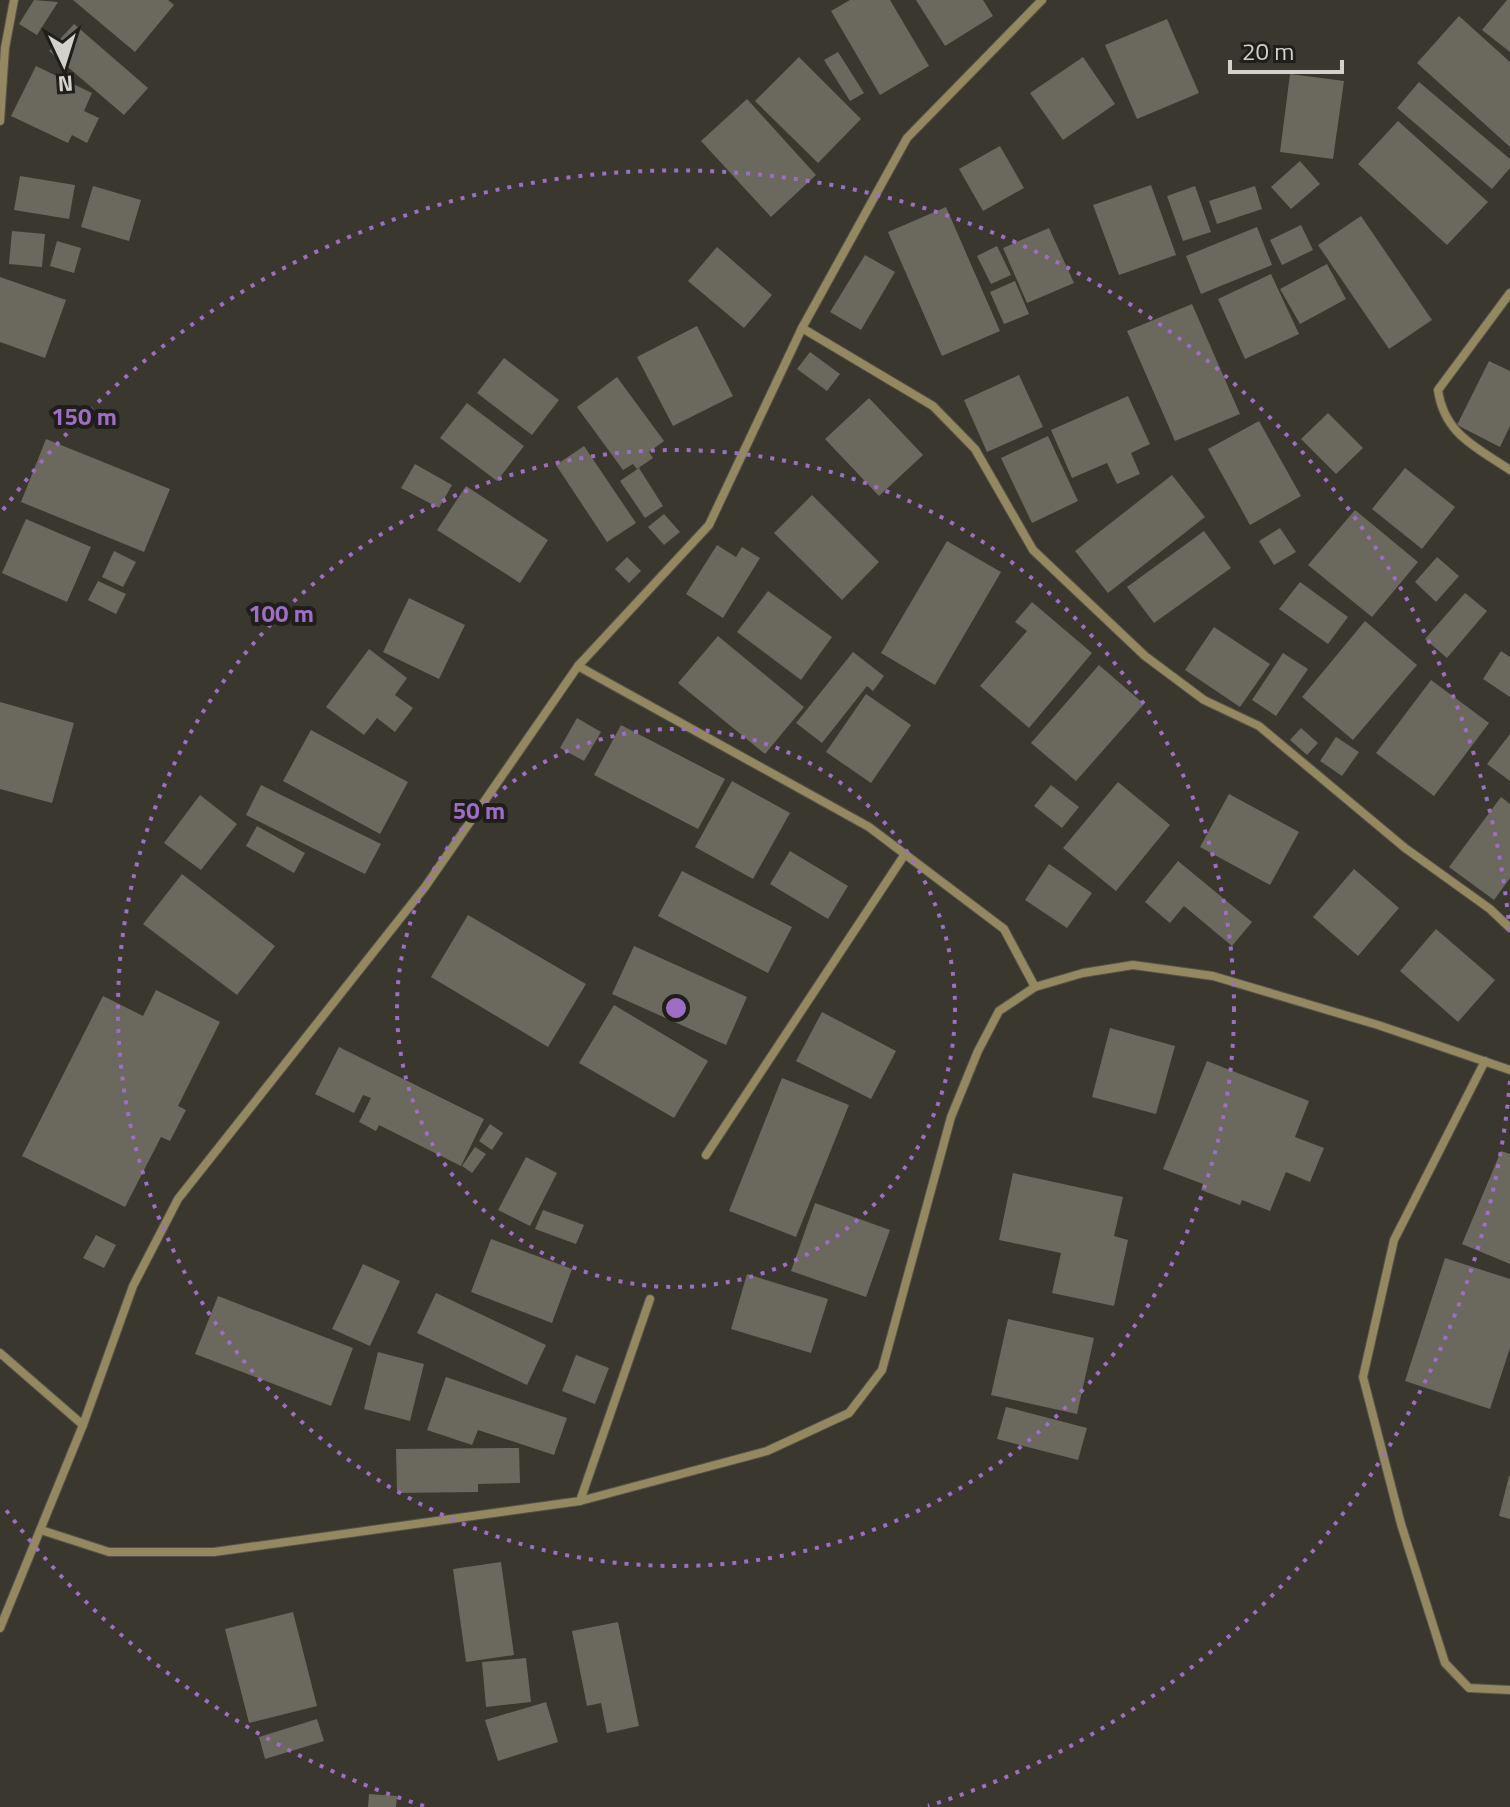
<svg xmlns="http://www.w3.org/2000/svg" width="1510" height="1807" font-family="'Titillium Web',sans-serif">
<rect width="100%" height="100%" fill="#39372e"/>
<g fill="#6b685e">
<path d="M34,0L58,2L37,35L19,24Z"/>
<path d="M73,0H168L174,5L135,52Z"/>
<path d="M850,0H890L929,66L880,95L831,11Z"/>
<path d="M916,0H983L993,16L945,46Z"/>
<path d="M1507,0H1510V52L1482,30Z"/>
<path d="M1459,16L1510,62V147L1417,63Z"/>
<path d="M1167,19L1199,93L1137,119L1105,45Z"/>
<path d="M74,24L148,88L124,115L49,51Z"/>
<path d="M838,52L864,93L850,101L824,60Z"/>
<path d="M799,57L861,119L818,163L755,101Z"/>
<path d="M1083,57L1115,104L1063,140L1030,93Z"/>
<path d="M36,66L92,93L84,111L99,118L87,143L72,135L68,143L11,116Z"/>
<path d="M1290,74L1344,81L1333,159L1280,152Z"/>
<path d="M1419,82L1510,159V168L1492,189L1397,108Z"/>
<path d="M747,99L816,175L771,217L701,141Z"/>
<path d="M1398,121L1488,202L1447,245L1358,164Z"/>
<path d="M1000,146L1024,188L983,211L959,169Z"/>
<path d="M1300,161L1320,184L1291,209L1271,187Z"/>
<path d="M20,176L75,185L69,219L14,210Z"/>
<path d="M1151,185L1176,255L1119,275L1093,205Z"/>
<path d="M93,186L141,200L129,241L81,227Z"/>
<path d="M1195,186L1211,232L1183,241L1167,196Z"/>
<path d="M1255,186L1262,209L1217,224L1209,201Z"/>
<path d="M946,207L1000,331L942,356L888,232Z"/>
<path d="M1361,216L1432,320L1389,349L1318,245Z"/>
<path d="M1301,225L1313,250L1282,265L1270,240Z"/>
<path d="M1257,227L1272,265L1201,294L1186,256Z"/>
<path d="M1049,228L1074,283L1027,303L1003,248Z"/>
<path d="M12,231L45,234L42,267L9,264Z"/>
<path d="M57,241L81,248L74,273L50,266Z"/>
<path d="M997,246L1011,275L991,284L977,256Z"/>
<path d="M717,247L772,295L744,328L688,281Z"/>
<path d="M865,255L895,272L861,330L830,312Z"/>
<path d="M1327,264L1346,299L1300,324L1280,289Z"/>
<path d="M1271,274L1299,334L1245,359L1218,299Z"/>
<path d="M0,277L66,300L45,358L0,342Z"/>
<path d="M1015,281L1029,314L1004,324L990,292Z"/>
<path d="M1192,304L1240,414L1175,441L1127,331Z"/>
<path d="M697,326L733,396L673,426L637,357Z"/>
<path d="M810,352L840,374L827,391L797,369Z"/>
<path d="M504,358L559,400L532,435L477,393Z"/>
<path d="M1489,361L1510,371V426L1500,447L1457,425Z"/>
<path d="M1019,375L1043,427L987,452L964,400Z"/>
<path d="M617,377L664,441L649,452L653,458L637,469L633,464L623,470L577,407Z"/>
<path d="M1128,396L1150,444L1131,453L1140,474L1117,484L1107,463L1072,478L1051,430Z"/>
<path d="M869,398L923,455L879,496L825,439Z"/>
<path d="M467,403L524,446L497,481L440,438Z"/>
<path d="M1328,413L1363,448L1336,474L1301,439Z"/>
<path d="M1259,421L1301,496L1250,525L1208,449Z"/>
<path d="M1048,436L1078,501L1032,523L1001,458Z"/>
<path d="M46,439L170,489L144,552L21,502Z"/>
<path d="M584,446L636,523L607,542L556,465Z"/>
<path d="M415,464L452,485L439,508L401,488Z"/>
<path d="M639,468L663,506L645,518L620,481Z"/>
<path d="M1405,468L1455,507L1422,549L1372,509Z"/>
<path d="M1172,475L1205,517L1108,593L1075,551Z"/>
<path d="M466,486L548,540L520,583L437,530Z"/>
<path d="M812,495L879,562L842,600L774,533Z"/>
<path d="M1355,510L1418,562L1372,617L1308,565Z"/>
<path d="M664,514L680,532L664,545L648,527Z"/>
<path d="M26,519L91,547L67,602L2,573Z"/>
<path d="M1280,528L1296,552L1274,565L1259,541Z"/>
<path d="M1204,531L1231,568L1154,623L1127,587Z"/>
<path d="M947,541L1001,572L935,685L881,653Z"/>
<path d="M717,545L736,557L742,547L760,558L723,618L686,594Z"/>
<path d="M114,551L136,562L123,587L102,577Z"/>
<path d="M627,557L641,571L629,583L615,569Z"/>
<path d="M1437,557L1459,576L1436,602L1415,582Z"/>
<path d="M98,581L126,594L116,614L88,600Z"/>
<path d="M1300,582L1348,617L1328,644L1279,609Z"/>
<path d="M768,591L832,637L801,680L737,632Z"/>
<path d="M1465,593L1487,611L1447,658L1425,639Z"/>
<path d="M409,598L465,625L439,679L383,652Z"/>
<path d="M1032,602L1092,653L1029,728L980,686L1027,631L1015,622Z"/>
<path d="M1365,621L1417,665L1353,740L1302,697Z"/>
<path d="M1214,627L1270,664L1240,707L1185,670Z"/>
<path d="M718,636L804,707L765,754L678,683Z"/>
<path d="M369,649L407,678L395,695L413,708L395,732L377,718L364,735L326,707Z"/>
<path d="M1501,651L1510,657V697L1483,679Z"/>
<path d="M853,652L884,676L873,691L867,686L822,743L796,723Z"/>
<path d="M1283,653L1308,669L1276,716L1252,700Z"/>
<path d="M1099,665L1144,704L1076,781L1031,743Z"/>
<path d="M1431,680L1489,723L1434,796L1376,753Z"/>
<path d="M866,694L911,725L871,783L826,752Z"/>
<path d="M0,702L74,723L52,803L0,789Z"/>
<path d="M577,718L601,732L584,761L560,748Z"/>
<path d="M621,725L725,779L698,829L594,775Z"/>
<path d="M1301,728L1318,743L1307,755L1290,740Z"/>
<path d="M311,730L408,782L380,834L283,781Z"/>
<path d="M1510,734V781L1487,764Z"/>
<path d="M1336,737L1359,752L1342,776L1320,761Z"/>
<path d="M732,781L790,813L753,879L695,847Z"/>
<path d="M1118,782L1170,825L1116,891L1063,848Z"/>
<path d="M261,785L381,844L365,874L246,815Z"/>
<path d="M1051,785L1079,807L1062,828L1034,806Z"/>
<path d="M1229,794L1299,832L1270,885L1200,847Z"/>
<path d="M200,795L237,824L201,870L164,843Z"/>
<path d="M1501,797L1510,804V878L1494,900L1449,867Z"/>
<path d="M257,826L305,853L294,873L246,846Z"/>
<path d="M790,851L848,886L828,919L770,884Z"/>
<path d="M1178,861L1252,922L1232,946L1184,906L1170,923L1145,902Z"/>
<path d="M1049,864L1092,893L1067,928L1025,900Z"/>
<path d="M1354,869L1399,908L1358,956L1313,917Z"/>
<path d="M682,871L792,927L768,973L658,916Z"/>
<path d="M182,874L275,946L237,995L143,924Z"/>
<path d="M468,915L586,984L548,1047L431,977Z"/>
<path d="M1436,929L1495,980L1458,1022L1400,971Z"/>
<path d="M634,946L747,997L726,1045L612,994Z"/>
<path d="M156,990L220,1022L178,1106L186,1110L170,1141L161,1137L125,1207L22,1156L103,996L143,1016Z"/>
<path d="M614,1005L708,1061L674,1118L579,1063Z"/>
<path d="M822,1012L896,1051L871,1099L796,1061Z"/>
<path d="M1110,1028L1175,1046L1156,1114L1092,1097Z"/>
<path d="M339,1047L484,1119L461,1166L379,1125L376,1131L359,1122L371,1098L363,1095L354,1113L315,1094Z"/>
<path d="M1207,1061L1309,1101L1295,1137L1324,1148L1310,1182L1286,1172L1270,1211L1242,1200L1240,1205L1201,1190L1203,1184L1163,1169Z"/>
<path d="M782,1078L849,1105L796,1237L729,1211Z"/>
<path d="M490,1124L503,1133L492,1150L479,1141Z"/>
<path d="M475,1147L486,1154L472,1173L462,1166Z"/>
<path d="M1501,1151L1510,1154V1264L1462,1244Z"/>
<path d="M526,1157L557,1173L530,1226L498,1210Z"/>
<path d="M1013,1173L1123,1197L1114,1236L1128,1240L1114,1306L1052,1293L1061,1253L999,1240Z"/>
<path d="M815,1203L890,1230L866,1297L791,1271Z"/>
<path d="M543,1210L584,1225L576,1244L535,1229Z"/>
<path d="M96,1235L116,1245L104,1268L83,1258Z"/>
<path d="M491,1239L572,1269L552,1323L471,1292Z"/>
<path d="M1445,1258L1510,1279V1348L1490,1409L1405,1381Z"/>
<path d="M363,1264L400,1281L370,1346L332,1329Z"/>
<path d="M747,1274L828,1299L811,1353L731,1329Z"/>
<path d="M436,1293L546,1345L527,1385L417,1333Z"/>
<path d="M218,1296L353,1348L331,1406L195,1354Z"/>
<path d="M1008,1319L1094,1338L1077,1414L991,1395Z"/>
<path d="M378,1352L424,1364L410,1421L364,1409Z"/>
<path d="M576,1355L609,1368L595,1404L562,1391Z"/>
<path d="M446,1377L567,1418L554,1455L478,1430L472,1445L427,1430Z"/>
<path d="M1006,1407L1087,1428L1078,1460L997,1439Z"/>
<path d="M519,1448L520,1483L478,1484V1492L397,1493L396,1449Z"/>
<path d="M1509,1476H1510V1519L1499,1516Z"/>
<path d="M501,1562L514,1655L466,1662L453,1569Z"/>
<path d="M293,1612L317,1706L249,1723L225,1629Z"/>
<path d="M618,1622L639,1726L607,1733L601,1703L587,1706L572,1631Z"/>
<path d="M526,1658L531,1702L486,1707L482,1662Z"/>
<path d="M546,1702L558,1742L498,1761L485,1720Z"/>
<path d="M317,1719L324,1741L265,1759L259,1737Z"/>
<path d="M369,1794L397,1796L396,1807H368Z"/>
</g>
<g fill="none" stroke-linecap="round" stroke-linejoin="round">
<defs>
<g id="minor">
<path d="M0,121L5,48L14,0"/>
<path d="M1510,293L1438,390C1444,434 1476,447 1510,470"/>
<path d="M802,328L933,406L975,449L1033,550L1145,656L1204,700L1259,726L1405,848L1490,909L1510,928"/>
<path d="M578,666L869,827L1004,929L1035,987"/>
<path d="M1485,1061L1394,1240L1363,1377L1401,1524L1445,1663L1469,1688L1510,1690"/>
<path d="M706,1155L905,854"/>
<path d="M0,1353L83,1425"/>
<path d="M580,1501L650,1299"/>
<path d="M41,1530L109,1552H214L580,1501L767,1451L849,1413L882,1370L951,1117L978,1051L999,1011L1035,987L1083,973L1133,965L1213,976L1378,1025L1510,1070"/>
<path d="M0,1628L83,1425L133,1286L178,1199L425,887L578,666L709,525L802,328L907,138L1042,0"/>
</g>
</defs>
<use href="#minor" stroke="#55534a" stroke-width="10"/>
<use href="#minor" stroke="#93885f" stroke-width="8"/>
</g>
<g fill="none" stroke="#9e6ec4" stroke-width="4" stroke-dasharray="4 8">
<circle cx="676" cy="1008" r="279"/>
<circle cx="676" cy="1008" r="558"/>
<path d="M1510 1081A837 837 0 0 1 928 1806M424 1806A837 837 0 0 1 3 1506M3 510A837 837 0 0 1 1510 935"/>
</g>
<circle cx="676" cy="1008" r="12" fill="#9e6ec4" stroke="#1f1e1a" stroke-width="4"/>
<g font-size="24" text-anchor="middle" font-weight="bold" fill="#9e6ec4" stroke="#1f1e1a" stroke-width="8" stroke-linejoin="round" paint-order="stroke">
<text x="84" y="425">150 m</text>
<text x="281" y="622">100 m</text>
<text x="479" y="819">50 m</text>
</g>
<g transform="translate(64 64) rotate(176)" stroke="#1f1e1a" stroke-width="6" paint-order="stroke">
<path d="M0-6L14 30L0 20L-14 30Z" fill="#d3d1cc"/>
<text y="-12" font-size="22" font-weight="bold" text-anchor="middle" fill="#d3d1cc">N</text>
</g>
<path d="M1230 60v12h112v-12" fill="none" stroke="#d3d1cc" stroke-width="4"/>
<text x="1242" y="60" font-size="24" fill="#d3d1cc" stroke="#1f1e1a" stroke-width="6" paint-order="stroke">20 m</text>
</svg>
